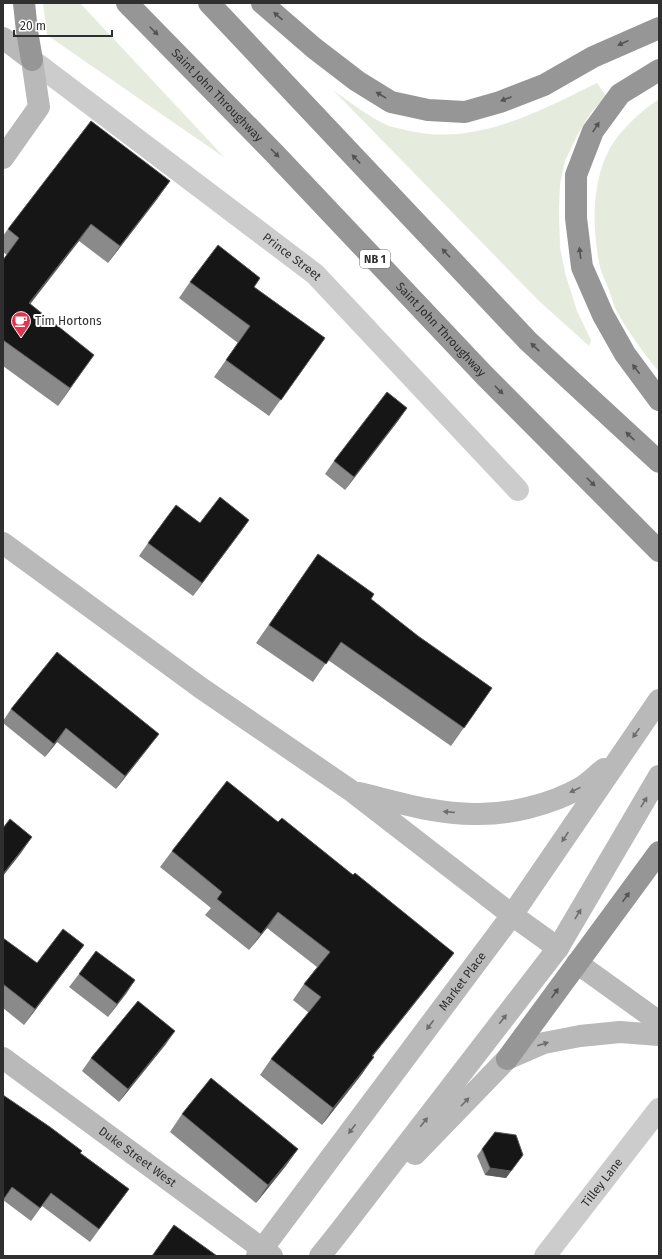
<svg xmlns="http://www.w3.org/2000/svg" width="662" height="1259" font-family="'Fira Sans',sans-serif">
<rect width="100%" height="100%" fill="#fff"/>
<g fill="#e6ecdd">
<path d="M43,3H80L225,158L47,35Z"/>
<path d="M597,83L606,96L590,114L578,134L565,161L560,184L559,210L560,248L566,276L577,311L591,340L589,346L538,300L333,90C351,103 369,117 389,126C396,128 403,129 410,131C477,146 539,111 597,83Z"/>
<path d="M659,99V372C643,352 628,332 616,310C613,303 611,296 609,290C606,282 602,275 600,267C592,229 591,183 610,148C622,128 640,112 659,99Z"/>
</g>
<g fill="none" stroke-linecap="round" stroke-linejoin="round">
<g stroke="#ccc" stroke-width="22">
<path id="s1" d="M32,60L315,274L518,490"/>
<path id="s2" d="M545,1256L659,1109"/>
</g>
<g stroke="#b9b9b9" stroke-width="22">
<path d="M3,38L32,60L39,107L3,158"/>
<path d="M3,543L201,688L353,792L512,915L558,948"/>
<path d="M359,793C397,802 435,814 474,814C508,815 550,805 580,788C589,783 596,775 604,769"/>
<path d="M577,963L659,1022"/>
<path id="s3" d="M3,1058L272,1256"/>
<path d="M415,1154L507,1059L544,1043L580,1036L620,1032L659,1035"/>
<path id="s4" d="M257,1256L512,915L659,700"/>
<path d="M320,1256L340,1231L558,948L659,776"/>
</g>
<g stroke="#969696" stroke-width="22">
<path d="M24,3L27,31L32,60"/>
<path id="s5" d="M127,3L275,154L485,376L659,551"/>
<path d="M209,3L528,341L659,462"/>
<path d="M262,3L314,48L357,81L391,102L428,110L465,112L500,102L544,85L593,57L659,28"/>
<path d="M659,70L620,94L593,131L576,175V218L582,267L603,315L625,354L659,400"/>
<path d="M507,1059L659,852"/>
</g>
</g>
<g fill="#8a8a8a">
<path d="M158,198L108,263L79,241L30,304L82,372L58,406L3,366V260L7,255L3,252V236L8,229Z"/>
<path d="M260,278L254,287L325,338L269,416L214,377L238,343L179,298L190,282Z"/>
<path d="M407,408L398,421L345,490L325,474L334,461Z"/>
<path d="M249,520L193,596L139,556L148,543Z"/>
<path d="M318,554L371,599L418,636L492,688L451,746L328,660L313,682L256,643Z"/>
<path d="M11,709L149,747L116,789L57,742L45,757L3,723V721Z"/>
<path d="M278,822L353,875L454,953L442,969L373,1056L362,1074L322,1125L260,1075L271,1059L309,1013L293,1000L304,984L317,967L267,928L249,950L205,915L211,908L160,867L172,851Z"/>
<path d="M3,938L37,963L84,945L73,960L24,1025L3,1008Z"/>
<path d="M79,974L135,980L108,1017L69,987Z"/>
<path d="M166,1044L119,1102L82,1071L91,1058Z"/>
<path d="M3,1095L129,1189L90,1242L42,1206L31,1221L3,1200Z"/>
<path d="M182,1114L298,1149L285,1167L256,1203L170,1132Z"/>
<path d="M482,1149L518,1162L506,1178L485,1175L477,1156Z"/>
</g>
<g fill="#5c5c5c">
<path d="M170,181L158,198L108,263L120,246Z"/>
<path d="M91,224L79,241L17,321L29,303Z"/>
<path d="M94,355L58,406L70,388Z"/>
<path d="M407,408L398,421L345,490L354,477Z"/>
<path d="M249,520L240,533L193,596L202,583Z"/>
<path d="M66,728L57,742L45,757L54,744Z"/>
<path d="M159,734L149,747L116,789L125,776Z"/>
<path d="M32,837L21,853L3,876V874Z"/>
<path d="M278,912L267,928L249,950L261,934Z"/>
<path d="M84,945L73,960L24,1025L35,1009Z"/>
<path d="M454,953L442,969L360,1072L372,1056Z"/>
<path d="M135,980L126,994L108,1017L117,1004Z"/>
<path d="M175,1031L166,1044L119,1102L128,1089Z"/>
<path d="M374,1057L362,1074L322,1125L333,1108Z"/>
<path d="M298,1149L285,1167L256,1203L268,1185Z"/>
<path d="M523,1155L506,1178L485,1175L490,1168Z"/>
</g>
<g fill="#161616" stroke="#5c5c5c">
<path d="M91,121L170,181L120,246L91,224L29,303L94,355L70,388L3,340V260L19,238L8,229Z"/>
<path d="M218,245L260,278L254,287L325,338L281,400L226,360L250,326L190,282Z"/>
<path d="M387,392L407,408L354,477L334,461Z"/>
<path d="M220,497L249,520L202,583L148,543L176,505L200,523Z"/>
<path d="M318,554L374,594L371,599L418,636L492,688L464,728L341,642L326,664L269,625Z"/>
<path d="M57,652L159,734L125,776L66,728L54,744L11,709Z"/>
<path d="M227,781L278,822L282,818L353,875L355,873L454,953L372,1056L374,1057L333,1108L271,1059L321,997L304,984L330,952L278,912L261,934L217,899L222,892L172,851Z"/>
<path d="M10,819L32,837L3,874V828Z"/>
<path d="M63,929L84,945L35,1009L3,984V938L37,963Z"/>
<path d="M96,951L135,980L117,1004L79,974Z"/>
<path d="M138,1001L175,1031L128,1089L91,1058Z"/>
<path d="M211,1078L298,1149L268,1185L182,1114Z"/>
<path d="M3,1095L50,1127L82,1151L80,1153L129,1189L99,1229L51,1193L40,1208L12,1187L3,1200Z"/>
<path d="M495,1132L516,1135L523,1155L511,1171L490,1168L482,1149Z"/>
<path d="M174,1225L217,1256H152Z"/>
</g>
<defs><path id="oneway-solid" d="M-6-.8H1V-3.2L6.5 0L1 3.2V.8H-6Z"/></defs>
<g fill="#535353">
<use href="#oneway-solid" transform="translate(278 16) rotate(-139)"/>
<use href="#oneway-solid" transform="translate(154 31) rotate(45)"/>
<use href="#oneway-solid" transform="translate(623 43) rotate(156)"/>
<use href="#oneway-solid" transform="translate(381 95) rotate(-149)"/>
<use href="#oneway-solid" transform="translate(506 99) rotate(159)"/>
<use href="#oneway-solid" transform="translate(596 127) rotate(-57)"/>
<use href="#oneway-solid" transform="translate(275 153) rotate(46)"/>
<use href="#oneway-solid" transform="translate(356 159) rotate(-133)"/>
<use href="#oneway-solid" transform="translate(446 253) rotate(-133)"/>
<use href="#oneway-solid" transform="translate(580 253) rotate(-97)"/>
<use href="#oneway-solid" transform="translate(535 347) rotate(-137)"/>
<use href="#oneway-solid" transform="translate(636 369) rotate(-127)"/>
<use href="#oneway-solid" transform="translate(499 390) rotate(45)"/>
<use href="#oneway-solid" transform="translate(630 436) rotate(-137)"/>
<use href="#oneway-solid" transform="translate(591 482) rotate(45)"/>
<use href="#oneway-solid" transform="translate(626 897) rotate(-54)"/>
<use href="#oneway-solid" transform="translate(555 993) rotate(-54)"/>
</g>
<g fill="#6d6d6d">
<use href="#oneway-solid" transform="translate(636 733) rotate(125)"/>
<use href="#oneway-solid" transform="translate(575 790) rotate(154)"/>
<use href="#oneway-solid" transform="translate(644 802) rotate(-59)"/>
<use href="#oneway-solid" transform="translate(449 812) rotate(-175)"/>
<use href="#oneway-solid" transform="translate(565 837) rotate(124)"/>
<use href="#oneway-solid" transform="translate(578 914) rotate(-59)"/>
<use href="#oneway-solid" transform="translate(503 1019) rotate(-52)"/>
<use href="#oneway-solid" transform="translate(430 1025) rotate(127)"/>
<use href="#oneway-solid" transform="translate(543 1044) rotate(-18)"/>
<use href="#oneway-solid" transform="translate(465 1102) rotate(-46)"/>
<use href="#oneway-solid" transform="translate(424 1122) rotate(-52)"/>
<use href="#oneway-solid" transform="translate(352 1129) rotate(127)"/>
</g>
<defs>
<symbol id="cafe-pin" viewBox="-11 -11 22 30"><path d="M0 17L-7.5 6A9.5 9.5 0 1 1 7.5 6Z" fill="#e4334e" stroke="#fff"/><path d="M-5.5-4.5H6V0H3Q3 3.5 0 3.5H-2.5Q-5.5 3.5-5.5 0ZM3-3.2v2h1.7v-2ZM-6 4.5H4V6H-6Z" fill="#fff"/></symbol>
</defs>
<g fill-rule="evenodd">
<use href="#cafe-pin" x="10" y="310" width="22" height="30"/>
</g>
<g text-anchor="middle" dominant-baseline="central" stroke-width="4" stroke-linejoin="round" paint-order="stroke">
<rect fill="#fff" stroke="#6d6d6d" stroke-width="1" x="360" y="250" width="30" height="18" rx="3"/>
<g font-size="11" font-weight="bold" fill="#2f2f2f">
<text x="375" y="259">NB 1</text>
</g>
<g font-size="12" fill="#2f2f2f" stroke="#fff">
<text stroke="none"><textPath href="#s5" startOffset="129">Saint John Throughway</textPath></text>
<text stroke="none"><textPath href="#s1" startOffset="326">Prince Street</textPath></text>
<text stroke="none"><textPath href="#s5" startOffset="453">Saint John Throughway</textPath></text>
<text stroke="none"><textPath href="#s4" startOffset="343">Market Place</textPath></text>
<text stroke="none"><textPath href="#s3" startOffset="167">Duke Street West</textPath></text>
<text stroke="none"><textPath href="#s2" startOffset="93">Tilley Lane</textPath></text>
</g>
<g font-size="12" fill="#2f2f2f" stroke="#fff" text-anchor="start">
<text x="35" y="321">Tim Hortons</text>
</g>
</g>
<rect width="662" height="1259" fill="none" stroke="#2f2f2f" stroke-width="8"/>
<path d="M14 30v6h98v-6" fill="none" stroke="#2f2f2f" stroke-width="2"/>
<text x="20" y="30" font-size="12" fill="#2f2f2f" stroke="#ffffff" stroke-width="3" paint-order="stroke">20 m</text>
</svg>
